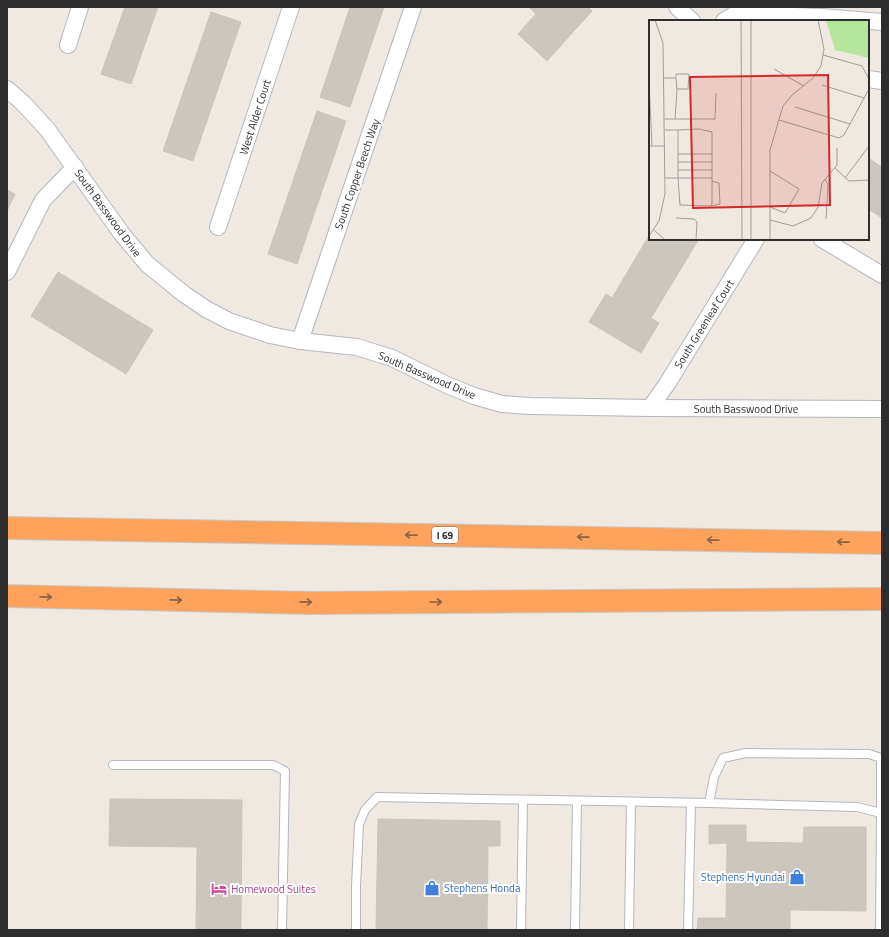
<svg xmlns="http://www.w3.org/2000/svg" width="889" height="937" font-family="'Titillium Web',sans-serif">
<rect width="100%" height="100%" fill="#efe9e1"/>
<g fill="#cbc7bf" stroke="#cbc5ba">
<path d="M125,7H158L131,84L101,74Z"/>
<path d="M350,7H384L350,107L320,97Z"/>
<path d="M531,7H588L592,11L547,61L518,34L536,14L530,8Z"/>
<path d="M211,12L241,22L193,161L163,151Z"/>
<path d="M317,111L346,121L297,264L268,254Z"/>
<path d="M868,158L882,167V204L876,214L868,209Z"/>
<path d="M7,190L15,194L7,211Z"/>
<path d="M882,204V218L876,214Z"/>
<path d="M650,234V239H699L682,267L644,244Z"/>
<path d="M644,244L682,267L651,318L659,323L641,353L589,322L606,294L612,298Z"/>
<path d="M58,272L153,330L126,374L31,316Z"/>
<path d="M110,799L242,800L241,930H196L197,847L109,846Z"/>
<path d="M378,819L500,821V846H488L487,930H376Z"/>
<path d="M709,825H746V842L803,843L804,827H866V911L790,910V930H697L698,918H726L727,843L709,844Z"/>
</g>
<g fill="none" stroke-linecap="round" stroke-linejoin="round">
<defs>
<g id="lane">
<path d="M113,765H273L285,771L282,930"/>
<path d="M709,803L714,777L723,758L746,753L869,754L881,758V813"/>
<path d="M356,930V886L359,824L365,810L377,797L709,803L857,807L881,813L880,930"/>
<path d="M521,930L523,800"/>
<path d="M575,930L577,801"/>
<path d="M629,930L631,802"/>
<path d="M688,930L691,803"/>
</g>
<g id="street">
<path d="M677,7L692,21"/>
<path d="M724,21L732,16L742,12H752L766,15L822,17L882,22"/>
<path d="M68,45L80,7"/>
<path d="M868,79L882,81"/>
<path d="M7,89L23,103L47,129L122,234L147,264L184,294L206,309L229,321L270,335L300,341L357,347L392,358L447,385L474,396L502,404L530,406L650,408L882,409"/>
<path d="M218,227L291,7"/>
<path d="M822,239L882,275"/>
<path d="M7,272L43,200L75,167"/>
<path d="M300,341L413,7"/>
<path d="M650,408L667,384L756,239"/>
</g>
<g id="highway">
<path d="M7,528L882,543"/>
<path d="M7,596L311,603L882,599"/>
</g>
</defs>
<use href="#lane" stroke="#b4b7c1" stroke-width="10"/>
<use href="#street" stroke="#b4b7c1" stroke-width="18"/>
<use href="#highway" stroke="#c9c9c9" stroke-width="24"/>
<use href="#lane" stroke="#fff" stroke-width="8"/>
<use href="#street" stroke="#fff" stroke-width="16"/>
<use href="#highway" stroke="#ffa35c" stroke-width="22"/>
</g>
<defs><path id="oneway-shaft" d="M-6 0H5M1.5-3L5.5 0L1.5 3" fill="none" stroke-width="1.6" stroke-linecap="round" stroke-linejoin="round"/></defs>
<g stroke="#8c6343">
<use href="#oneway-shaft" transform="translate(411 535) rotate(-179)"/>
<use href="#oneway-shaft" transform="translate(583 537) rotate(-179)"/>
<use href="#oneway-shaft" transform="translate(713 540) rotate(-179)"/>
<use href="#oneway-shaft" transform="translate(843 542) rotate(-179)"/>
<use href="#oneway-shaft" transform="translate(46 597) rotate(1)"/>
<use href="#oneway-shaft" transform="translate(176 600) rotate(1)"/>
<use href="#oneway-shaft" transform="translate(306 602) rotate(1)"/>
<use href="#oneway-shaft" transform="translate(436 602)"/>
</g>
<defs>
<symbol id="shop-bare" viewBox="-9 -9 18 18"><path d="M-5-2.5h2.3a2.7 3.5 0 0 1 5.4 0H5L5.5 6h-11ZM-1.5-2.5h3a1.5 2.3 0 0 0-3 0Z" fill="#3f7fe0" stroke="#fff" stroke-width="2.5" paint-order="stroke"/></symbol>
<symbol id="hotel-bare" viewBox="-9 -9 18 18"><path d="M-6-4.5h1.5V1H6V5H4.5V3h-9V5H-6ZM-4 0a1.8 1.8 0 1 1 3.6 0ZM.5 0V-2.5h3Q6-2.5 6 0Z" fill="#d1479c" stroke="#fff" stroke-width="2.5" paint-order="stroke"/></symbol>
</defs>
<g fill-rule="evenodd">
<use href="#shop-bare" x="786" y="866" width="22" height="22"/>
<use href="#shop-bare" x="421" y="877" width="22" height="22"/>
<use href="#hotel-bare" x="208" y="878" width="22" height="22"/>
</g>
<g text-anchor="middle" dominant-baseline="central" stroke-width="4" stroke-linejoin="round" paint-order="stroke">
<rect fill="#fff" stroke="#6d6d6d" stroke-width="1" x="432" y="527" width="26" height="16" rx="3"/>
<g font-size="10" font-weight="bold" fill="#2e2e2e">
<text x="445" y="535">I 69</text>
</g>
<g font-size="11" fill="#2e2e2e" stroke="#fff">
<text transform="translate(255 117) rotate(-72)">West Alder Court</text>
<text transform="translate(357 174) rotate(-71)">South Copper Beech Way</text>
<text transform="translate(108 213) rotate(54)">South Basswood Drive</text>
<text transform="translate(704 324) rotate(-58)">South Greenleaf Court</text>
<text transform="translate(427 375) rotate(23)">South Basswood Drive</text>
<text x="746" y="409">South Basswood Drive</text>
</g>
<g font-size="11" fill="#366cbe" stroke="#fff" text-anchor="end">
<text x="785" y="877">Stephens Hyundai</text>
<text x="444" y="888" text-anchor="start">Stephens Honda</text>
</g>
<g font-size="11" fill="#b23c85" stroke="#fff" text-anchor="start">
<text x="231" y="889">Homewood Suites</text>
</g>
</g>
<g transform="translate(649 20)">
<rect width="220" height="220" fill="#efe9e1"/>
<path d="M177,0H220V38L186,30Z" fill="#b6e59e"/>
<path fill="none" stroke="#a29e99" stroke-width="1" d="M92,0L93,220M102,0V220M174,35L213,46L220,59M125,49L155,66M15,58H27L28,71L26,99H16M27,58V54H40L39,69H28M0,62L3,126M173,65L215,78M146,87L201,104M26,99H66L67,73M130,100L190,118L195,115L220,69M16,110H29M0,126H16M29,134H63M29,142H63M186,148L200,161L220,160M29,150H63M121,151L150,169L136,193L121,187M16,158H29V110L50,109L63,112V183L62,186L31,185L29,158H63M196,158L220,126M176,159L179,165L177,199M62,186L71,184L70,163L63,161M27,198L45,199L48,202L47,220M121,200L144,206L162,198L169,187L173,163L188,145V128M5,210L16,220M0,216L10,201L16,174L14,23L6,0M121,220V130L134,86L143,75L164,58L172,46L175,29L169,0"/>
<path fill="#d62828" fill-opacity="0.15" stroke="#d62828" stroke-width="2" d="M179,55L181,185L44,188L41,57Z"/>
<rect width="220" height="220" fill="none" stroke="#2e2e2e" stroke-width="2"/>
</g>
<rect width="889" height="937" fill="none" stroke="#2e2e2e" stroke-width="16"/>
</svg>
